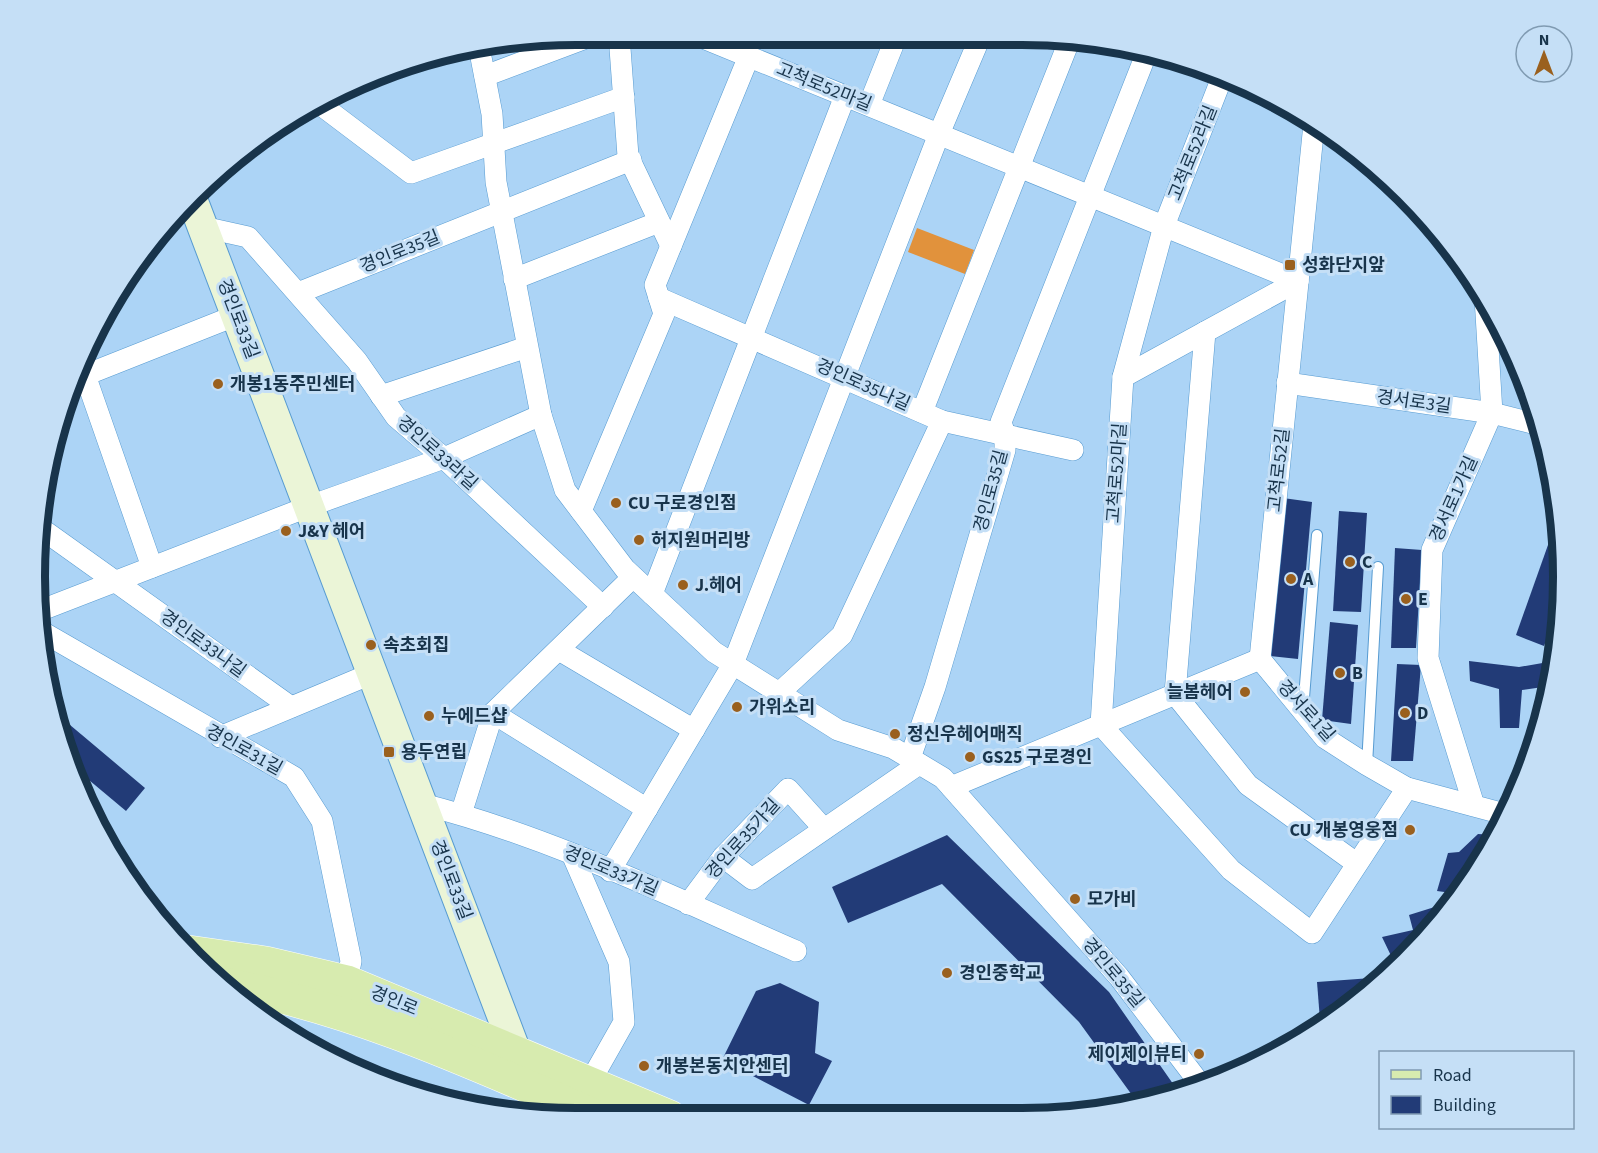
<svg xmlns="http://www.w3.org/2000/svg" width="1598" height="1153" font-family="'Source Sans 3','Noto Sans KR',sans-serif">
<rect width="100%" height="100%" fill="#acd4f6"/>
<path fill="#e1923c" d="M917,228L974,250L965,274L908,252Z"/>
<g fill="#223b77">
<path d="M1283,498L1312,502L1298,659L1270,656Z"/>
<path d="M1339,511L1367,513L1361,612L1333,611Z"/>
<path d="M1559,514L1562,598L1544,646L1516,635Z"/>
<path d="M1395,548L1422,550L1416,648H1391Z"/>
<path d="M1330,622L1358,625L1351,724L1322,720Z"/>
<path d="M1469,661L1519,667L1554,661L1550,686L1522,690L1519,728H1500L1499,689L1470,681Z"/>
<path d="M1397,664L1421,665L1413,761H1391Z"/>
<path d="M57,714L145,788L126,811L71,765Z"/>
<path d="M1478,834L1496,835L1459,894L1437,891L1448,853L1459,852Z"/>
<path d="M947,835L1109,992L1178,1091L1137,1102L1079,1022L942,884L848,923L832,887Z"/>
<path d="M1441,905L1443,915L1395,964L1382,937L1413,930L1409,915Z"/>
<path d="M1385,977L1379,984L1320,1020L1317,982Z"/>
<path d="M780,983L819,1002L815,1053L832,1061L809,1105L722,1060L756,991Z"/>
</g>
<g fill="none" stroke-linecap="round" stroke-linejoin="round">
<defs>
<g id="lane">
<path d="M1303,710L1317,535"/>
<path d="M1367,765L1378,567"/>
</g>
<g id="street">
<path d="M619,35L628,156L671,246"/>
<path d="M696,35L1298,281"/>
<path d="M479,47L492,114L496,182L541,415L565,490L625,569L714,652L838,730L893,748L943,778L1119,977L1201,1085"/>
<path d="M485,76L594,35"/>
<path d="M1221,80L1164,226L1123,377L1101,725L1231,870L1312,933L1407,788"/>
<path d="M321,105L411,173L624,97"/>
<path d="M869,105L897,35"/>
<path d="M203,227L248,237L357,361L396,417L444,458L603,607"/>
<path d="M514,279L659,222"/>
<path d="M298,293L631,160"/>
<path d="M659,298L942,421L1073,450"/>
<path d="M1205,332L1175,694L1248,785L1356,863"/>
<path d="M85,375L152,567"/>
<path d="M1123,377L1298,281"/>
<path d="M78,378L237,315"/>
<path d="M1287,383L1492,413L1540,425"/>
<path d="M381,396L527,347"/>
<path d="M922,412L1070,39"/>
<path d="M581,511L664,314L655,285L749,56"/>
<path d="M39,527L291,707"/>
<path d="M652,594L845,96"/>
<path d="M39,611L310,506L444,458L541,415"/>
<path d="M39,630L294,777L322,821L351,961L347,982"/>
<path d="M559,650L694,730"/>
<path d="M1260,659L1314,124"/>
<path d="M1260,659L1325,738L1367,765L1407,788L1508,815"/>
<path d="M779,693L842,635L942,421"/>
<path d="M493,713L647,809"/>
<path d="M220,737L373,673"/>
<path d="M910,758L935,687L1005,450V435L1001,422L1147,52"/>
<path d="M951,787L1260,659"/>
<path d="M422,804C552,837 674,898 796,951"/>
<path d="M1472,805V799L1428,658L1432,550L1492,413L1485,297"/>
<path d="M461,814L493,713L633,577"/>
<path d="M572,854L619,962L624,1022L590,1082"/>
<path d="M723,857L752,879L919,764"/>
<path d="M610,871L733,664L939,134L981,35"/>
<path d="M688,904L723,857L788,789L824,829"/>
</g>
<path id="secondary" d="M192,199L522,1068"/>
<g id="primary">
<path d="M189,952L266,963L347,982L670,1117"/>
<path d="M223,984C353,1007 478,1065 598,1117"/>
</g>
</defs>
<use href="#lane" stroke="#579bd1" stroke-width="12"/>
<use href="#street" stroke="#579bd1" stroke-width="22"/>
<use href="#secondary" stroke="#579bd1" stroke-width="32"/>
<use href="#primary" stroke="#fff" stroke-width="34"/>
<use href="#lane" stroke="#fff" stroke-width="10"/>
<use href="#street" stroke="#fff" stroke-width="21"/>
<use href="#secondary" stroke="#ebf5d7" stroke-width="30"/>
<use href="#primary" stroke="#d7ebaf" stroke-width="33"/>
</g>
<g fill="#9a601e" stroke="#c5dff6" stroke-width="2">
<rect x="1284" y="259" width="12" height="12" rx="3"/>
<circle cx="218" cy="384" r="6"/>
<circle cx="616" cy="503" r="6"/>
<circle cx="286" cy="531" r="6"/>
<circle cx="639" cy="540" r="6"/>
<circle cx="1350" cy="562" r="6"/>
<circle cx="1291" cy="579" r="6"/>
<circle cx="683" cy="585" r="6"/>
<circle cx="1406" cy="599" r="6"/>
<circle cx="371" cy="645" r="6"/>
<circle cx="1340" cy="673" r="6"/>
<circle cx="1245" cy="692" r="6"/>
<circle cx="737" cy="707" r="6"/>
<circle cx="1405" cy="713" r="6"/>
<circle cx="429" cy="716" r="6"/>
<circle cx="895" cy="734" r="6"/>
<rect x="383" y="746" width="12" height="12" rx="3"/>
<circle cx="970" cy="757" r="6"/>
<circle cx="1410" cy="830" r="6"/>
<circle cx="1075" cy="899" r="6"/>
<circle cx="947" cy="973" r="6"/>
<circle cx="1199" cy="1054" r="6"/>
<circle cx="644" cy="1066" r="6"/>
</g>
<g text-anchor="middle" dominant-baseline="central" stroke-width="6" stroke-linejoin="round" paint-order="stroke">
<g font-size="18" fill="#18344b" stroke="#c5dff6">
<text transform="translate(824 87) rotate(22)">고척로52마길</text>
<text transform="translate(1193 153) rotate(-68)">고척로52라길</text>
<text transform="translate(400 252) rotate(-22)">경인로35길</text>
<text transform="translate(238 319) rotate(69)">경인로33길</text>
<text transform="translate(863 385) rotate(24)">경인로35나길</text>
<text transform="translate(1414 402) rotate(8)">경서로3길</text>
<text transform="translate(437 453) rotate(42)">경인로33라길</text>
<text transform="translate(1279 470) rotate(-84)">고척로52길</text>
<text transform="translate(1117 473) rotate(-86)">고척로52마길</text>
<text transform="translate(991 491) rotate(-75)">경인로35길</text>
<text transform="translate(1454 499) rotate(-66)">경서로1가길</text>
<text transform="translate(203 644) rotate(36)">경인로33나길</text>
<text transform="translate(1306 711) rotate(48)">경서로1길</text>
<text transform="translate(244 750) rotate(29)">경인로31길</text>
<text transform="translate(743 839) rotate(-48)">경인로35가길</text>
<text transform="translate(611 871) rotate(23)">경인로33가길</text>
<text transform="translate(451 880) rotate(69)">경인로33길</text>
<text transform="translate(1113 973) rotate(50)">경인로35길</text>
<text transform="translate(394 1001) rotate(22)">경인로</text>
</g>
<g font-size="18" font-weight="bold" fill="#18344b" stroke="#c5dff6" text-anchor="start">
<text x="1302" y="265">성화단지앞</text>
<text x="230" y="384">개봉1동주민센터</text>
<text x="628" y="503">CU 구로경인점</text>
<text x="298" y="531">J&amp;Y 헤어</text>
<text x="651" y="540">허지원머리방</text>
<text x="1362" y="562">C</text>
<text x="1303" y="579">A</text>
<text x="695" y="585">J.헤어</text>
<text x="1418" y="599">E</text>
<text x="383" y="645">속초회집</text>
<text x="1352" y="673">B</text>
<text x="1233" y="692" text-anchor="end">늘봄헤어</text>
<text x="749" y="707">가위소리</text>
<text x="1417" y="713">D</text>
<text x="441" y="716">누에드샵</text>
<text x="907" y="734">정신우헤어매직</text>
<text x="401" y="752">용두연립</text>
<text x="982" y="757">GS25 구로경인</text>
<text x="1398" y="830" text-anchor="end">CU 개봉영웅점</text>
<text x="1087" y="899">모가비</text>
<text x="959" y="973">경인중학교</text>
<text x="1187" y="1054" text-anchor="end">제이제이뷰티</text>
<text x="656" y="1066">개봉본동치안센터</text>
</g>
</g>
<path d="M0 0H1598V1153H0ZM576 45H1022A531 531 0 0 1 1553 576V577A531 531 0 0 1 1022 1108H576A531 531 0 0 1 45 577V576A531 531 0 0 1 576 45Z" fill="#c5dff6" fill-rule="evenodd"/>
<path fill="none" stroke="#18344b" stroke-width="8" d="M576 45H1022A531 531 0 0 1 1553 576V577A531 531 0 0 1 1022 1108H576A531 531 0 0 1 45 577V576A531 531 0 0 1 576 45Z"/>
<rect x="1379" y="1051" width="195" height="78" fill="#c5dff6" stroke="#809bb2" stroke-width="1.5"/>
<rect x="1391" y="1070" width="30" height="9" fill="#d7ebaf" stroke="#809bb2" stroke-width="1.5"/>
<text x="1433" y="1081" font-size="18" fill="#18344b">Road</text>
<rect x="1391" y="1096" width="30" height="18" fill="#223b77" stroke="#809bb2" stroke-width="1.5"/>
<text x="1433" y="1111" font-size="18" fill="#18344b">Building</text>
<g transform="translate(1544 54)"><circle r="28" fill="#c5dff6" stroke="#809bb2" stroke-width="1.5"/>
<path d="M0-4.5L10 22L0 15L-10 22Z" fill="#9a601e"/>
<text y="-9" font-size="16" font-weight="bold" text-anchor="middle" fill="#18344b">N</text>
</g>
</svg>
